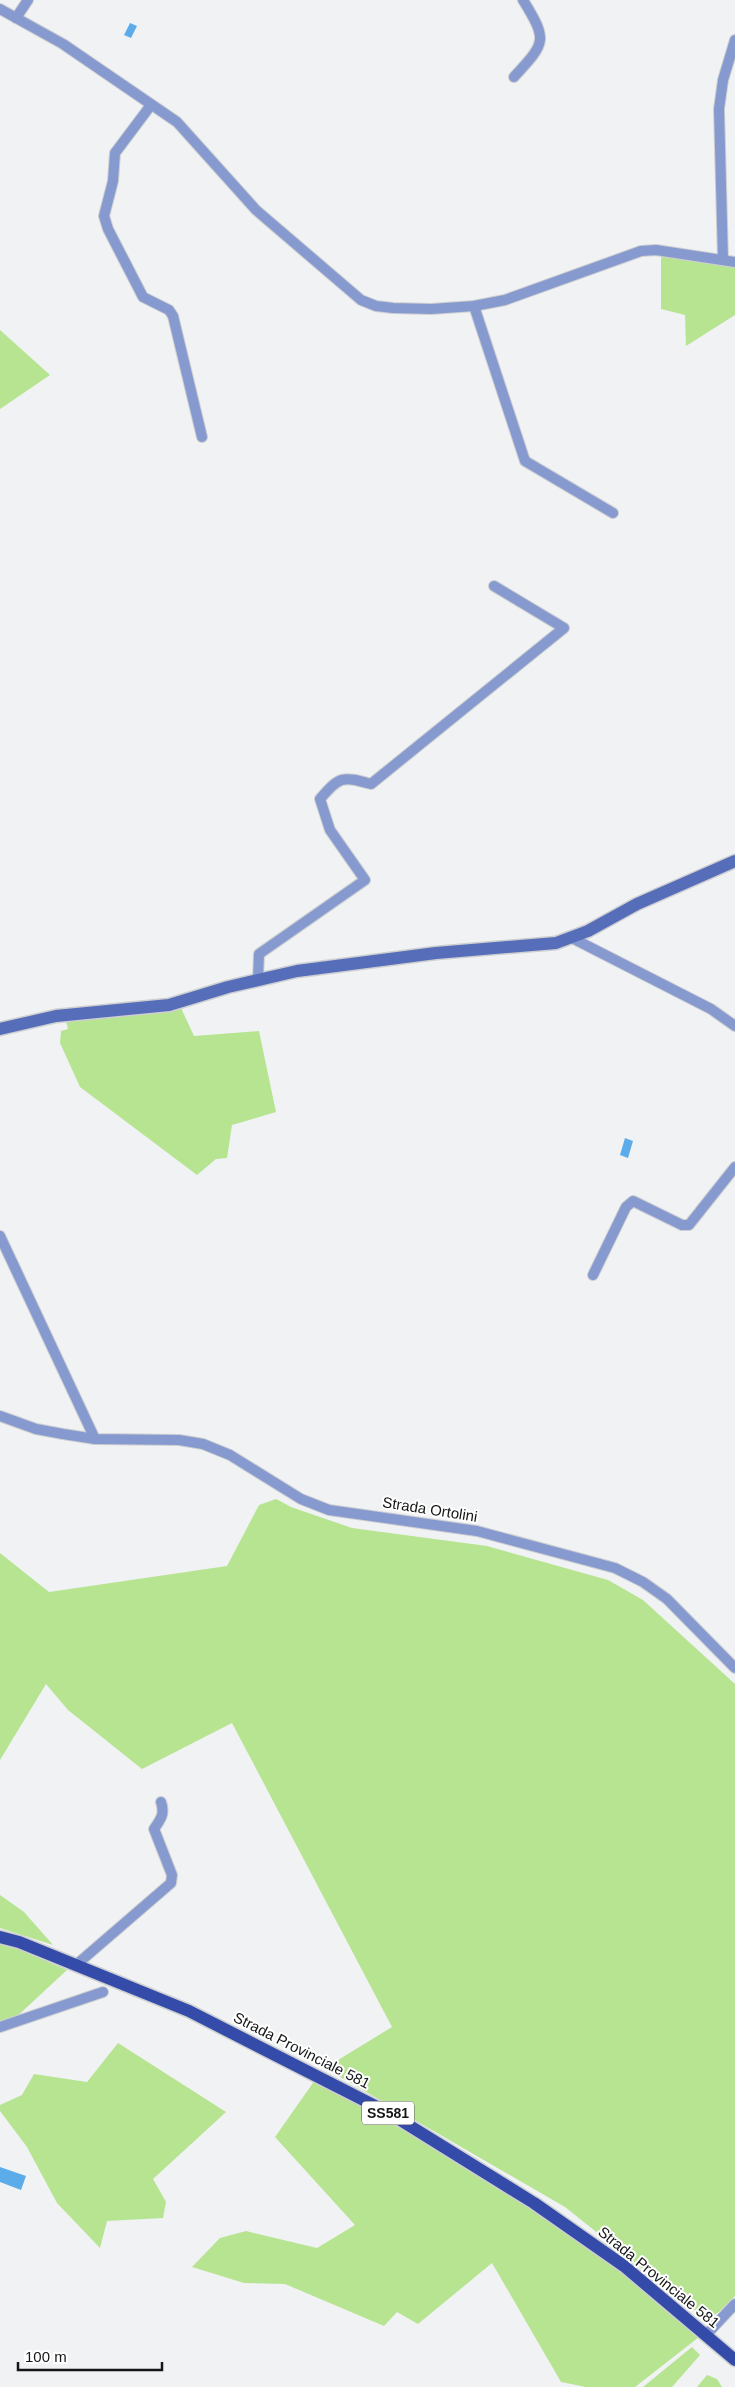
<svg xmlns="http://www.w3.org/2000/svg" width="735" height="2387" font-family="Arial,sans-serif">
<rect width="100%" height="100%" fill="#f0f2f4"/>
<g fill="#b7e491">
<path d="M661,255L735,265V315L686,346L685,315L661,309Z"/>
<path d="M0,330L50,375L0,409Z"/>
<path d="M181,1008L194,1036L259,1031L276,1112L232,1125L227,1158L216,1159L197,1175L80,1087L60,1043L61,1031L68,1029L66,1021Z"/>
<path d="M276,1499L291,1507L352,1528L487,1546L608,1580L643,1600L735,1684V2296L719,2312L707,2319L699,2314L565,2207L325,2068L392,2027L232,1723L142,1769L68,1710L46,1684L0,1760V1553L49,1592L227,1566L259,1505Z"/>
<path d="M0,1895L24,1912L53,1945L0,1928Z"/>
<path d="M0,1941L67,1970L13,2020L0,2023Z"/>
<path d="M118,2043L226,2112L153,2179L166,2202L163,2218L107,2221L100,2248L57,2203L27,2147L0,2111V2105L22,2095L34,2074L87,2082Z"/>
<path d="M315,2080L460,2162L571,2230L699,2337L635,2387H586L561,2382L492,2263L418,2324L397,2312L384,2326L285,2284L244,2283L192,2267L220,2238L246,2231L317,2248L355,2225L275,2137Z"/>
<path d="M692,2347L700,2355L672,2387H643Z"/>
<path d="M707,2375L717,2379L722,2387H697Z"/>
</g>
<g fill="#5dacea">
<path d="M130,23L137,26L131,38L124,35Z"/>
<path d="M625,1138L633,1141L628,1158L620,1155Z"/>
<path d="M0,2167L26,2176L21,2190L0,2182Z"/>
</g>
<g fill="none" stroke-linecap="round" stroke-linejoin="round">
<defs>
<g id="street">
<path d="M0,9L63,44L177,122L256,210L361,300L376,306L393,308L431,309L474,306L505,300L641,251L656,250L735,262"/>
<path d="M16,18L28,0"/>
<path d="M514,77C546,42 548,41 523,0"/>
<path d="M151,105L115,153L113,181L104,216L108,229L143,297L169,310L173,316L202,437"/>
<path d="M723,260L719,109L723,80L735,40"/>
<path d="M474,306L525,461L613,513"/>
<path d="M572,938L711,1009L735,1026"/>
<path d="M258,979L259,954L365,880L330,830L320,799C340,776 342,776 371,784L564,628L494,586"/>
<path d="M0,1236L95,1439"/>
<path d="M593,1275L626,1207L633,1201L682,1225H689L735,1167"/>
<path d="M0,1416L36,1429L63,1434L95,1439L179,1440L203,1444L230,1455L301,1499L329,1510L477,1531L615,1568L643,1582L667,1599L735,1668"/>
<path d="M76,1965L171,1883L172,1875L154,1829C161,1819 165,1814 161,1802"/>
<path d="M0,2027L103,1992"/>
<path d="M706,2335L735,2304"/>
</g>
<path id="secondary" d="M0,1029L56,1016L169,1005L228,987L297,971L436,953L556,943L588,931L637,904L735,861"/>
<path id="primary" d="M0,1937L19,1942L189,2011L389,2113L534,2203L624,2266L735,2360"/>
</defs>
<use href="#street" stroke="#cdcfd1" stroke-width="12"/>
<use href="#secondary" stroke="#cdcfd1" stroke-width="15"/>
<use href="#primary" stroke="#cdcfd1" stroke-width="15"/>
<use href="#street" stroke="#879acf" stroke-width="10"/>
<use href="#secondary" stroke="#566dba" stroke-width="12"/>
<use href="#primary" stroke="#344ba9" stroke-width="12"/>
</g>
<g text-anchor="middle" dominant-baseline="central" stroke-width="4" stroke-linejoin="round" paint-order="stroke">
<rect fill="#fff" stroke="#5b5c5d" stroke-width="1" x="362" y="2101.5" width="52" height="23" rx="4"/>
<g font-size="14" font-weight="bold" fill="#151617">
<text x="388" y="2113">SS581</text>
</g>
<g font-size="15" fill="#151617" stroke="#fff">
<text transform="translate(430 1509) rotate(9)">Strada Ortolini</text>
<text transform="translate(302 2050) rotate(27)">Strada Provinciale 581</text>
<text transform="translate(659 2277) rotate(39)">Strada Provinciale 581</text>
</g>
</g>
<path d="M18 2362v8h144v-8" fill="none" stroke="#151617" stroke-width="2.5"/>
<text x="25" y="2362" font-size="15" fill="#151617" stroke="#ffffff" stroke-width="4" paint-order="stroke">100 m</text>
</svg>
